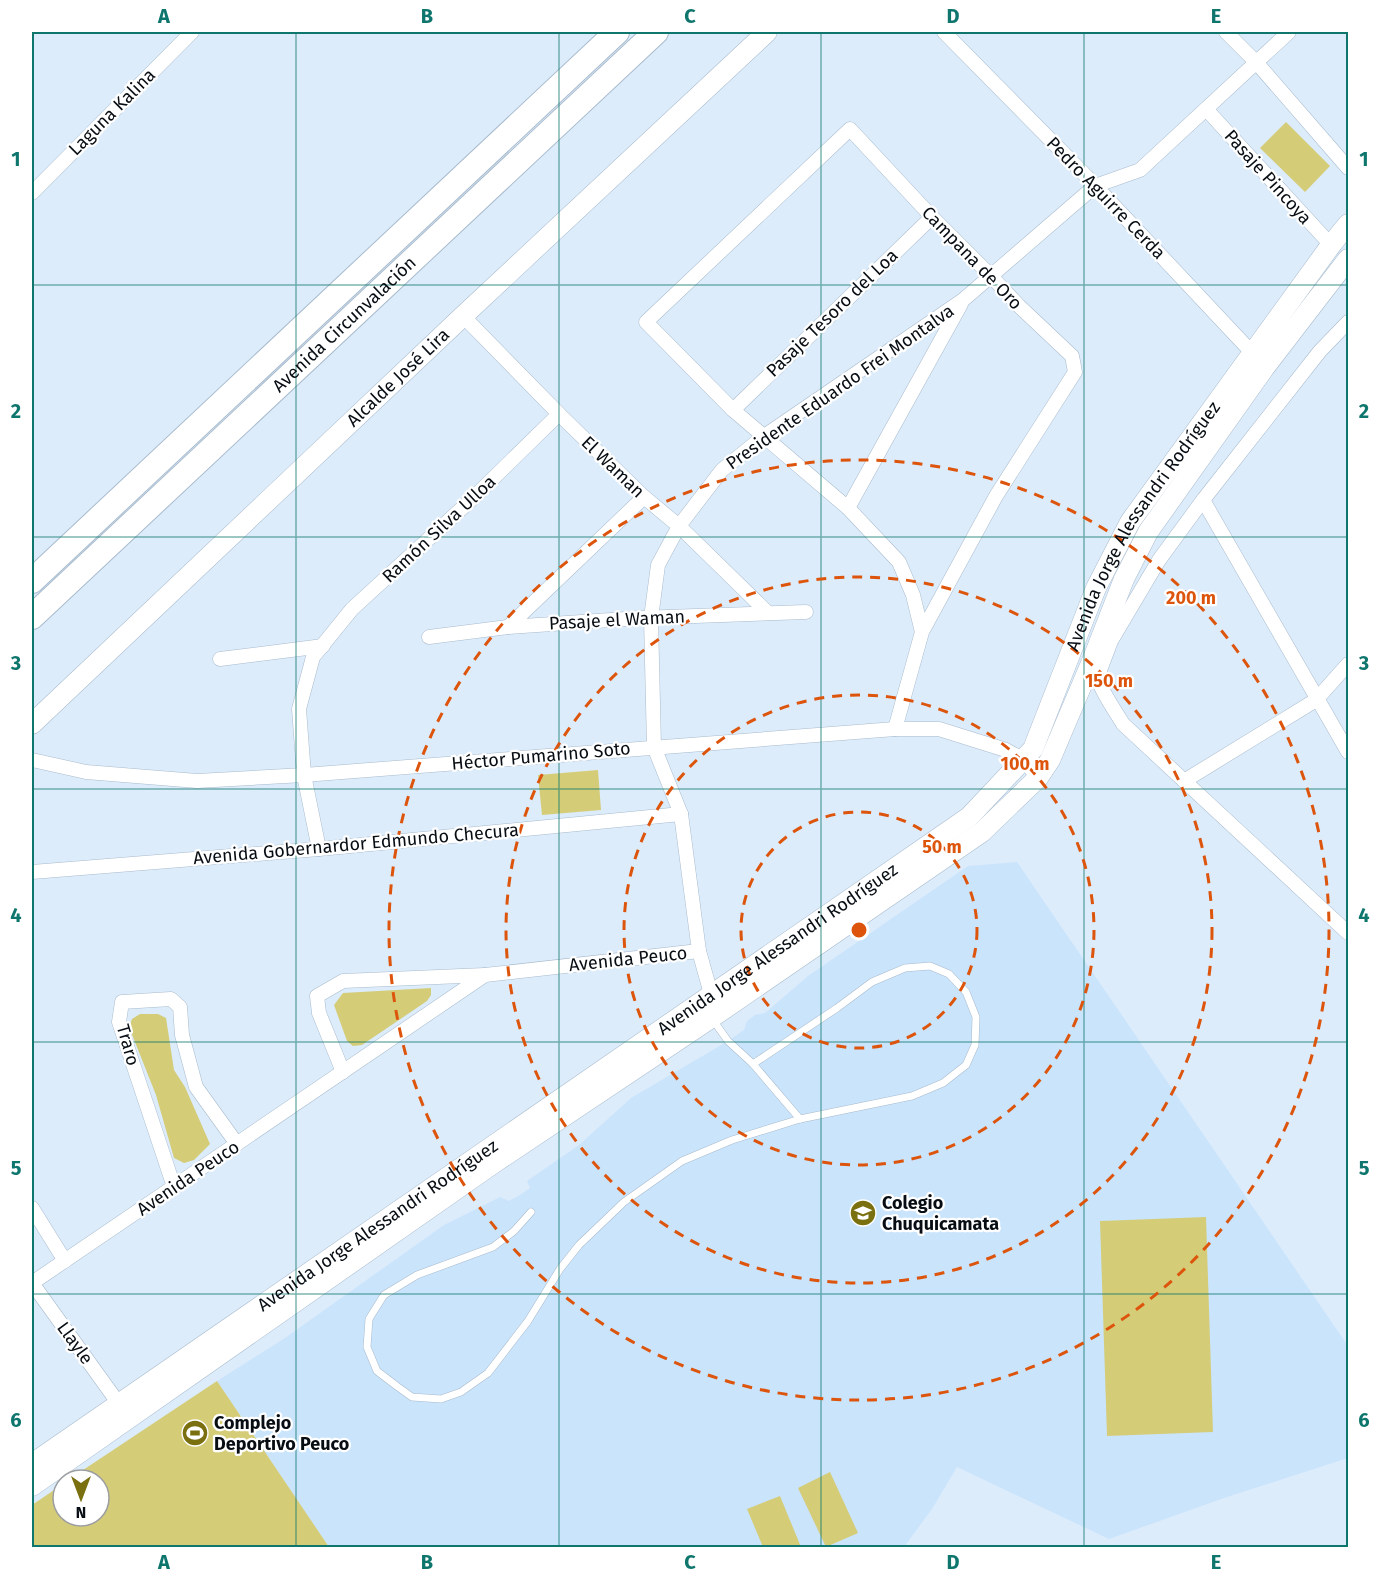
<svg xmlns="http://www.w3.org/2000/svg" width="1380" height="1579" font-family="'Fira Sans',sans-serif">
<rect width="100%" height="100%" fill="#ddecfb"/>
<path fill="#cae4fc" d="M1017,862L1348,1346V1458L1224,1498L1109,1539L957,1467L932,1509L904,1547H329L217,1381L285,1338L444,1225L500,1197L509,1201L520,1195L530,1188L527,1181L579,1145L631,1098L728,1041L744,1030L747,1021L755,1015L765,1013L808,976L968,866Z"/>
<g fill="#d5cc78">
<path d="M1286,122L1330,166L1305,192L1260,148Z"/>
<path d="M598,770L601,810L542,815L538,775Z"/>
<path d="M431,988V995L427,1001L362,1045L353,1046L347,1041L334,1005L343,993Z"/>
<path d="M140,1014H158L166,1018L174,1070L185,1087L210,1144L194,1160L184,1163L174,1158L156,1095L129,1027L132,1019Z"/>
<path d="M1206,1217L1213,1432L1107,1436L1100,1221Z"/>
<path d="M217,1381L329,1547H32V1505L63,1484V1516H99V1480H68Z"/>
<path d="M830,1472L858,1533L826,1547L798,1488Z"/>
<path d="M780,1496L801,1547H763L747,1509Z"/>
</g>
<g fill="none" stroke-linecap="round" stroke-linejoin="round">
<defs>
<g id="lane">
<path d="M713,1020L728,1041L753,1064L800,1119"/>
<path d="M531,1212L514,1231L493,1247L417,1275L384,1295L369,1319L367,1347L377,1371L398,1387L412,1397L441,1399L461,1392L488,1373L528,1321L560,1269L579,1245L624,1202L682,1161L732,1140L800,1119L912,1096L943,1083L966,1065L975,1045L976,1017L966,992L949,974L930,966L905,968L872,982L837,1008L753,1064"/>
</g>
<g id="street">
<path d="M944,32L1087,177L1258,359"/>
<path d="M1226,32L1256,62L1348,168"/>
<path d="M1206,109L1331,245"/>
<path d="M32,193L192,32"/>
<path d="M463,316L559,414L644,497L679,526L768,613"/>
<path d="M733,410L932,217"/>
<path d="M1203,500L1348,752"/>
<path d="M848,508L961,304"/>
<path d="M508,627L644,497"/>
<path d="M429,637L508,627L640,618L806,612"/>
<path d="M220,659L323,646"/>
<path d="M1094,669C1100,689 1112,706 1123,724L1348,933"/>
<path d="M1097,678L1111,641L1159,560L1203,500L1320,351L1348,322"/>
<path d="M895,729L922,632L913,595L899,562L848,508L733,410L646,322L850,129L932,217L991,276L1019,306L1072,356L1075,372L996,496L922,632"/>
<path d="M32,760L86,772L197,781L304,775L895,729H939L1006,750L1024,760L1038,778"/>
<path d="M1184,781L1316,700L1348,664"/>
<path d="M319,849L304,775L299,709L313,657L352,609L471,500L559,414"/>
<path d="M32,872L319,849L681,814"/>
<path d="M711,1001V994L699,951L681,814L654,747L651,618L658,565L679,526L722,470L763,437L963,300L1095,186L1140,170L1289,32"/>
<path d="M343,1072L319,1013L317,996L343,981L485,975"/>
<path d="M174,1187L119,1022L122,1002L171,999L180,1007L182,1035L196,1087L237,1144"/>
<path d="M32,1208L65,1261"/>
<path d="M32,1283L485,975L699,951"/>
<path d="M32,1283L119,1404"/>
</g>
<g id="secondary">
<path id="s1" d="M32,724L463,316L767,32"/>
<path id="s2" d="M32,1464L969,817L1033,749L1096,588L1130,522L1331,245L1348,224"/>
<path d="M32,1486L494,1163L711,1018L982,832L1038,778L1050,760L1092,661L1124,579L1148,532L1265,367L1348,259"/>
</g>
<g id="highway">
<path d="M32,581L617,32"/>
<path id="s3" d="M32,617L656,32"/>
</g>
</defs>
<use href="#lane" stroke="#a8bbcd" stroke-width="8"/>
<use href="#street" stroke="#a8bbcd" stroke-width="15"/>
<use href="#secondary" stroke="#a8bbcd" stroke-width="21"/>
<use href="#highway" stroke="#a8bbcd" stroke-width="26"/>
<use href="#lane" stroke="#fff" stroke-width="7"/>
<use href="#street" stroke="#fff" stroke-width="14"/>
<use href="#secondary" stroke="#fff" stroke-width="20"/>
<use href="#highway" stroke="#fff" stroke-width="24"/>
</g>
<path fill="none" stroke="#0f766e" stroke-width="1.5" stroke-opacity="0.55" d="M296,32V1548M559,32V1548M821,32V1548M1084,32V1548M32,285H1348M32,537H1348M32,789H1348M32,1042H1348M32,1294H1348"/>
<g fill="none" stroke="#dd550c" stroke-width="3" stroke-dasharray="10 8">
<circle cx="859" cy="930" r="118"/>
<circle cx="859" cy="930" r="235"/>
<circle cx="859" cy="930" r="353"/>
<circle cx="859" cy="930" r="470"/>
</g>
<defs>
<symbol id="school-disc" viewBox="-11 -11 22 22"><circle r="9.5" fill="#7a7010" stroke="#fff"/><path d="M0-5L7-2L0 1L-7-2ZM-4 1L0 2.5L4 1V4Q0 6-4 4Z" fill="#fff"/></symbol>
<symbol id="stadium-disc" viewBox="-11 -11 22 22"><circle r="9.5" fill="#7a7010" stroke="#fff"/><path d="M0-5a6.5 5 0 1 0 0 10a6.5 5 0 1 0 0-10ZM-3.5-1.8h7v3.6h-7Z" fill="#fff"/></symbol>
</defs>
<g fill-rule="evenodd">
<use href="#school-disc" x="848" y="1198" width="30" height="30"/>
<use href="#stadium-disc" x="180" y="1418" width="30" height="30"/>
</g>
<g text-anchor="middle" dominant-baseline="central" stroke-width="4.5" stroke-linejoin="round" paint-order="stroke">
<g font-size="18" fill="#070d13" stroke="#fff">
<text transform="translate(112 112) rotate(-45)">Laguna Kalina</text>
<text transform="translate(1268 177) rotate(48)">Pasaje Pincoya</text>
<text transform="translate(1106 198) rotate(46)">Pedro Aguirre Cerda</text>
<text transform="translate(972 258) rotate(46)">Campana de Oro</text>
<text transform="translate(832 313) rotate(-44)">Pasaje Tesoro del Loa</text>
<text stroke="none"><textPath href="#s3" startOffset="428">Avenida Circunvalación</textPath></text>
<text stroke="none"><textPath href="#s1" startOffset="504">Alcalde José Lira</textPath></text>
<text transform="translate(840 387) rotate(-35)">Presidente Eduardo Frei Montalva</text>
<text transform="translate(613 467) rotate(44)">El Waman</text>
<text stroke="none"><textPath href="#s2" startOffset="1482">Avenida Jorge Alessandri Rodríguez</textPath></text>
<text transform="translate(439 529) rotate(-43)">Ramón Silva Ulloa</text>
<text transform="translate(617 620) rotate(-3)">Pasaje el Waman</text>
<text transform="translate(541 756) rotate(-5)">Héctor Pumarino Soto</text>
<text transform="translate(356 844) rotate(-5)">Avenida Gobernardor Edmundo Checura</text>
<text stroke="none"><textPath href="#s2" startOffset="906">Avenida Jorge Alessandri Rodríguez</textPath></text>
<text transform="translate(628 959) rotate(-6)">Avenida Peuco</text>
<text transform="translate(128 1045) rotate(74)">Traro</text>
<text transform="translate(188 1178) rotate(-34)">Avenida Peuco</text>
<text stroke="none"><textPath href="#s2" startOffset="420">Avenida Jorge Alessandri Rodríguez</textPath></text>
<text transform="translate(75 1343) rotate(54)">Llayle</text>
</g>
<g font-size="18" font-weight="bold" fill="#070d13" stroke="#fff" text-anchor="start">
<text x="882" y="1203">Colegio<tspan x="882" dy="21">Chuquicamata</tspan></text>
<text x="214" y="1423">Complejo<tspan x="214" dy="21">Deportivo Peuco</tspan></text>
</g>
</g>
<circle cx="859" cy="930" r="9" fill="#dd550c" stroke="#fff" stroke-width="3"/>
<g font-size="18" text-anchor="middle" font-weight="bold" fill="#dd550c" stroke="#fff" stroke-width="4.5" stroke-linejoin="round" paint-order="stroke">
<text x="1191" y="604">200 m</text>
<text x="1109" y="687">150 m</text>
<text x="1025" y="770">100 m</text>
<text x="942" y="853">50 m</text>
</g>
<rect width="1380" height="1579" fill="none" stroke="#ffffff" stroke-width="66"/>
<g transform="translate(81 1498) rotate(180)"><circle r="28" fill="#ffffff" stroke="#9c9ea1" stroke-width="1.5"/>
<path d="M0-4.5L10 22L0 15L-10 22Z" fill="#7a7010"/>
<text y="-9" font-size="16" font-weight="bold" text-anchor="middle" fill="#070d13">N</text>
</g>
<rect x="33" y="33" width="1314" height="1513" fill="none" stroke="#0f766e" stroke-width="2"/>
<g font-size="20" text-anchor="middle" font-weight="bold" fill="#0f766e">
<text x="164" y="23">A</text>
<text x="427" y="23">B</text>
<text x="690" y="23">C</text>
<text x="953" y="23">D</text>
<text x="1216" y="23">E</text>
<text x="16" y="166">1</text>
<text x="1364" y="166">1</text>
<text x="16" y="418">2</text>
<text x="1364" y="418">2</text>
<text x="16" y="670">3</text>
<text x="1364" y="670">3</text>
<text x="16" y="922">4</text>
<text x="1364" y="922">4</text>
<text x="16" y="1175">5</text>
<text x="1364" y="1175">5</text>
<text x="16" y="1427">6</text>
<text x="1364" y="1427">6</text>
<text x="164" y="1569">A</text>
<text x="427" y="1569">B</text>
<text x="690" y="1569">C</text>
<text x="953" y="1569">D</text>
<text x="1216" y="1569">E</text>
</g>
</svg>
